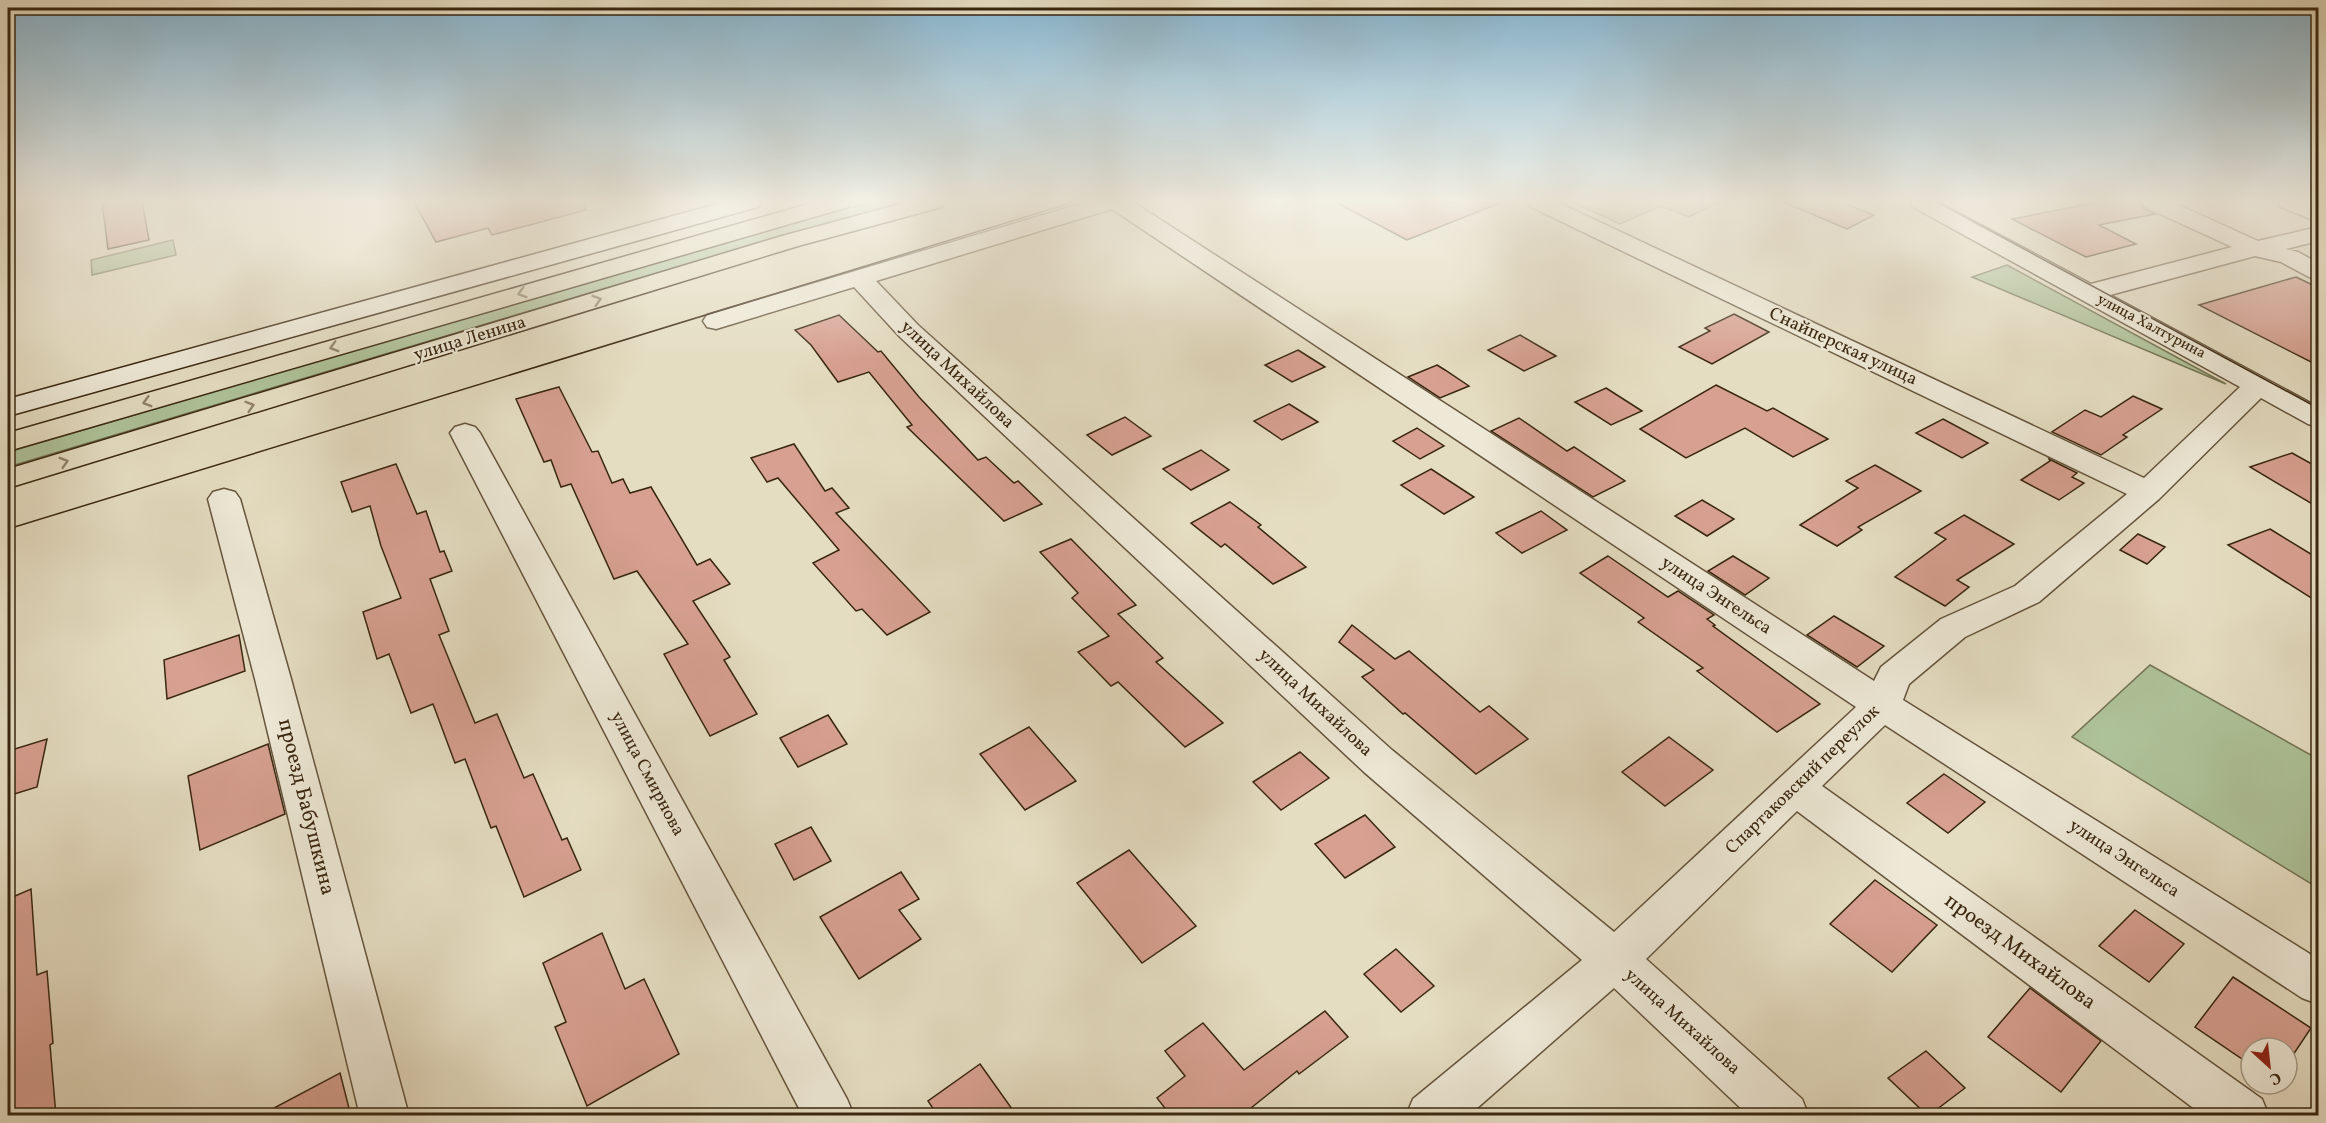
<svg xmlns="http://www.w3.org/2000/svg" width="2326" height="1123" font-family="Vollkorn,serif">
<rect width="100%" height="100%" fill="#e5ddc2"/>
<filter id="stains"><feTurbulence type="fractalNoise" baseFrequency=".00333" numOctaves="4"/><feColorMatrix values="0 0 0 0 .2 0 0 0 0 .09 0 0 0 0 .02 0 0 0 .5 -.17"/></filter>
<radialGradient id="worn" r=".72"><stop offset=".6" stop-color="#630" stop-opacity="0"/><stop offset="1" stop-color="#630" stop-opacity=".3"/></radialGradient>
<g fill="#aec299" stroke="#747454" stroke-width="1.5">
<path d="M871,202H911L626,282L8,467V452L700,249Z"/>
<path d="M1572,202H1719L1689,217L1661,206L1620,224Z"/>
<path d="M173,240L176,255L92,275L91,260Z"/>
<path d="M2007,265L2226,384L1972,277Z"/>
<path d="M2150,665L2318,759V888L2072,737Z"/>
</g>
<g fill="#d7a091" stroke="#392710" stroke-width="1.5">
<path d="M102,202H142L149,240L108,249Z"/>
<path d="M414,202H585L586,210L492,235L488,228L436,242Z"/>
<path d="M1335,202H1500V203L1407,240Z"/>
<path d="M1783,202H1841L1874,215L1847,229Z"/>
<path d="M2099,202H2140L2144,209L2155,214L2099,225L2136,244L2086,257L2012,219Z"/>
<path d="M2296,277L2319,288V366L2199,305Z"/>
<path d="M1734,314L1769,332L1712,364L1679,347L1710,331L1705,328Z"/>
<path d="M839,315L878,352L881,351L919,397L978,460L986,457L1014,483L1018,481L1042,504L1004,521L907,427L912,425L869,372L838,382L811,345L795,330Z"/>
<path d="M1520,335L1556,356L1524,371L1488,350Z"/>
<path d="M1298,350L1325,367L1292,382L1265,365Z"/>
<path d="M1437,365L1445,370L1469,386L1440,398L1408,377Z"/>
<path d="M1716,385L1767,411L1773,408L1828,439L1793,457L1745,428L1686,458L1640,429Z"/>
<path d="M559,387L592,452L598,451L612,483L623,479L630,493L651,487L697,565L710,559L730,584L693,601L730,657L724,660L757,714L710,736L664,654L688,644L637,571L614,579L571,484L561,487L551,460L544,462L516,399Z"/>
<path d="M1606,388L1642,411L1611,425L1575,402Z"/>
<path d="M2133,396L2162,409L2123,435L2127,437L2101,455L2052,432L2085,410L2101,417Z"/>
<path d="M1289,404L1318,422L1282,440L1254,421Z"/>
<path d="M1125,417L1151,436L1112,455L1087,435Z"/>
<path d="M1519,418L1567,451L1574,447L1625,481L1593,497L1491,431Z"/>
<path d="M1943,419L1988,443L1962,458L1916,433Z"/>
<path d="M1417,428L1444,446L1420,459L1393,441Z"/>
<path d="M794,444L825,491L832,488L849,508L836,513L930,612L887,635L862,609L856,611L813,563L839,550L778,478L767,482L751,458Z"/>
<path d="M1201,450L1229,470L1191,490L1163,469Z"/>
<path d="M2292,453L2319,468V508L2250,467Z"/>
<path d="M2049,459L2077,473L2072,477L2084,483L2059,500L2021,480L2050,461Z"/>
<path d="M396,464L417,514L426,511L440,552L444,551L452,571L430,579L449,631L439,635L475,723L497,714L524,778L533,774L562,840L567,838L581,870L524,897L496,826L491,828L465,759L455,763L433,704L411,713L389,654L377,659L363,612L401,598L381,546L370,506L352,512L341,482Z"/>
<path d="M1875,465L1921,491L1858,527L1862,530L1837,546L1800,525L1858,488L1846,481Z"/>
<path d="M1431,469L1474,497L1444,514L1401,485Z"/>
<path d="M1702,500L1734,519L1707,536L1675,516Z"/>
<path d="M1230,502L1261,525L1258,527L1306,567L1273,584L1225,544L1221,547L1191,523Z"/>
<path d="M1541,511L1567,530L1522,553L1496,533Z"/>
<path d="M1964,515L2014,544L1957,580L1969,587L1945,606L1895,577L1946,539L1935,533Z"/>
<path d="M2270,529L2319,559V603L2228,545Z"/>
<path d="M2138,534L2165,547L2147,564L2120,550Z"/>
<path d="M1071,539L1136,605L1118,614L1163,658L1156,662L1223,723L1185,747L1118,682L1111,686L1078,652L1109,636L1072,598L1078,593L1040,552Z"/>
<path d="M1608,556L1668,597L1678,591L1714,615L1707,619L1715,625L1713,626L1820,704L1777,732L1697,671L1703,668L1638,622L1644,618L1580,573Z"/>
<path d="M1733,556L1769,578L1745,595L1708,571Z"/>
<path d="M1834,616L1884,646L1857,667L1807,635Z"/>
<path d="M1352,625L1395,659L1409,651L1480,712L1489,706L1528,739L1476,774L1405,713L1403,714L1362,677L1374,670L1339,642Z"/>
<path d="M239,635L245,671L167,699L164,660Z"/>
<path d="M828,715L847,744L798,767L780,738Z"/>
<path d="M1029,727L1076,781L1025,810L980,754Z"/>
<path d="M1669,737L1713,770L1665,806L1622,772Z"/>
<path d="M47,739L37,787L8,796V751Z"/>
<path d="M268,744L285,814L200,850L188,776Z"/>
<path d="M1300,752L1329,778L1281,810L1253,782Z"/>
<path d="M1944,774L1985,802L1948,833L1907,803Z"/>
<path d="M1365,815L1395,847L1345,878L1315,844Z"/>
<path d="M811,827L831,861L794,880L775,844Z"/>
<path d="M1129,850L1196,926L1142,963L1077,883Z"/>
<path d="M901,872L919,899L899,910L921,939L859,979L820,917Z"/>
<path d="M1875,880L1937,925L1892,972L1830,924Z"/>
<path d="M31,889L37,975L47,971L53,1043L50,1045L56,1116H8V899Z"/>
<path d="M2135,910L2184,944L2149,982L2099,946Z"/>
<path d="M602,933L625,989L644,979L679,1054L587,1106L555,1027L566,1022L543,963Z"/>
<path d="M1396,949L1434,986L1401,1012L1364,974Z"/>
<path d="M2233,977L2311,1028L2287,1064V1048H2251V1065L2195,1027Z"/>
<path d="M2030,988L2101,1041L2061,1092L1988,1037Z"/>
<path d="M1325,1011L1348,1037L1299,1074L1297,1071L1241,1116H1171L1157,1098L1185,1076L1165,1051L1203,1023L1244,1070Z"/>
<path d="M1926,1051L1965,1088L1928,1116L1888,1078Z"/>
<path d="M980,1064L1017,1116H938L928,1101Z"/>
<path d="M340,1073L351,1116H259Z"/>
</g>
<g fill="none" stroke-linecap="round" stroke-linejoin="round">
<defs>
<g id="street">
<path d="M1087,202H1133L1874,681L1881,667L1941,619L2015,586L2127,494L1531,207L1528,202H1557L2144,478L2240,387L1913,207L1910,202H1938L2091,284L2232,247L2145,207L2142,202H2172L2258,241L2318,227V241L2286,249L2298,252L2318,263V279L2309,277L2281,262L2255,256L2110,295L2318,407V427L2308,424L2261,398L2159,499L2039,602L1965,637L1909,684L1903,700L2318,959V1004L2302,998L1885,725L1822,786L2262,1099L2269,1116H2204L1797,811L1646,959L1802,1099L1809,1116H1749L1614,988L1468,1116H1406L1413,1099L1582,960L1364,772L900,337L854,287L716,329L707,327L703,321L707,315ZM1112,209L1856,707L1614,932L1392,750L918,325L876,281Z"/>
<path d="M2278,202H2308L2318,207V222L2281,207Z"/>
<path d="M465,424L475,427L480,433L847,1099L854,1116H803L450,433L455,427Z"/>
<path d="M224,489L235,492L240,499L291,679L409,1116H360L255,679L208,499L213,492Z"/>
</g>
<path id="secondary" d="M724,202H761L758,207L8,416V399Z"/>
<g id="primary">
<path d="M815,202H851L848,207L8,451V433Z"/>
<path d="M908,202H945L942,207L798,246L8,488V469L782,236Z"/>
</g>
</defs>
<use href="#street" stroke="#64543c" stroke-width="3"/>
<use href="#secondary" stroke="#392710" stroke-width="3"/>
<use href="#primary" stroke="#392710" stroke-width="3"/>
<use href="#street" fill="#eee9d7" fill-rule="evenodd"/>
<use href="#secondary" fill="#eee9d7" fill-rule="evenodd"/>
<use href="#primary" fill="#e5ddc2" fill-rule="evenodd"/>
<g stroke="#392710" stroke-width="1.5">
<path d="M1937,202L2318,408"/>
<path d="M8,529L1074,202"/>
</g>
</g>
<defs><path id="oneway-chevron" d="M-2-3.5L2.5 0L-2 3.5" fill="none" stroke-width="1.6" stroke-linecap="round" stroke-linejoin="round" transform="scale(1.5)"/></defs>
<g stroke="#8f8269">
<use href="#oneway-chevron" transform="translate(522 293) rotate(164)"/>
<use href="#oneway-chevron" transform="translate(597 300) rotate(-17)"/>
<use href="#oneway-chevron" transform="translate(334 347) rotate(164)"/>
<use href="#oneway-chevron" transform="translate(147 402) rotate(164)"/>
<use href="#oneway-chevron" transform="translate(250 406) rotate(-17)"/>
<use href="#oneway-chevron" transform="translate(64 462) rotate(-17)"/>
</g>
<linearGradient id="sky" x2="0" y2="1"><stop stop-color="#87b7d2"/><stop offset="0.56" stop-color="#f3f0e4"/><stop offset="1" stop-color="#f3f0e4" stop-opacity="0"/></linearGradient>
<rect width="2326" height="359" fill="url(#sky)"/>
<g text-anchor="middle" dominant-baseline="central" stroke-width="4.5" stroke-linejoin="round" paint-order="stroke">
<g font-size="15" fill="#392710" stroke="#eee9d7">
<text transform="translate(2151 327) rotate(28)">улица Халтурина</text>
</g>
<g font-size="18" fill="#392710" stroke="#eee9d7">
<text transform="translate(470 339) rotate(-17)">улица Ленина</text>
<text transform="translate(1843 347) rotate(25)">Снайперская улица</text>
<text transform="translate(957 375) rotate(43)">улица Михайлова</text>
<text transform="translate(1716 596) rotate(33)">улица Энгельса</text>
<text transform="translate(1315 703) rotate(43)">улица Михайлова</text>
<text transform="translate(647 774) rotate(62)">улица Смирнова</text>
<text transform="translate(1803 780) rotate(-44)">Спартаковский переулок</text>
<text transform="translate(2124 859) rotate(33)">улица Энгельса</text>
<text transform="translate(1682 1022) rotate(42)">улица Михайлова</text>
</g>
<g font-size="21" fill="#392710" stroke="#eee9d7">
<text transform="translate(306 807) rotate(76)">проезд Бабушкина</text>
<text transform="translate(2020 952) rotate(36)">проезд Михайлова</text>
</g>
</g>
<rect width="2326" height="1123" fill="none" stroke="#e5ddc2" stroke-width="30"/>
<rect x="9" y="9" width="2308" height="1105" fill="none" stroke="#392710" stroke-width="3"/>
<rect x="15" y="15" width="2296" height="1093" fill="none" stroke="#392710" stroke-width="1.5"/>
<g transform="translate(2269 1066) rotate(153)"><circle r="28" fill="#eee9d7" stroke="#a69b87" stroke-width="1.5"/>
<path d="M0-4.5L10 22L0 15L-10 22Z" fill="#8f2418"/>
<text y="-9" font-size="16" font-weight="bold" text-anchor="middle" fill="#392710">С</text>
</g>
<rect width="100%" height="100%" filter="url(#stains)"/>
<rect width="100%" height="100%" fill="url(#worn)"/>
</svg>
